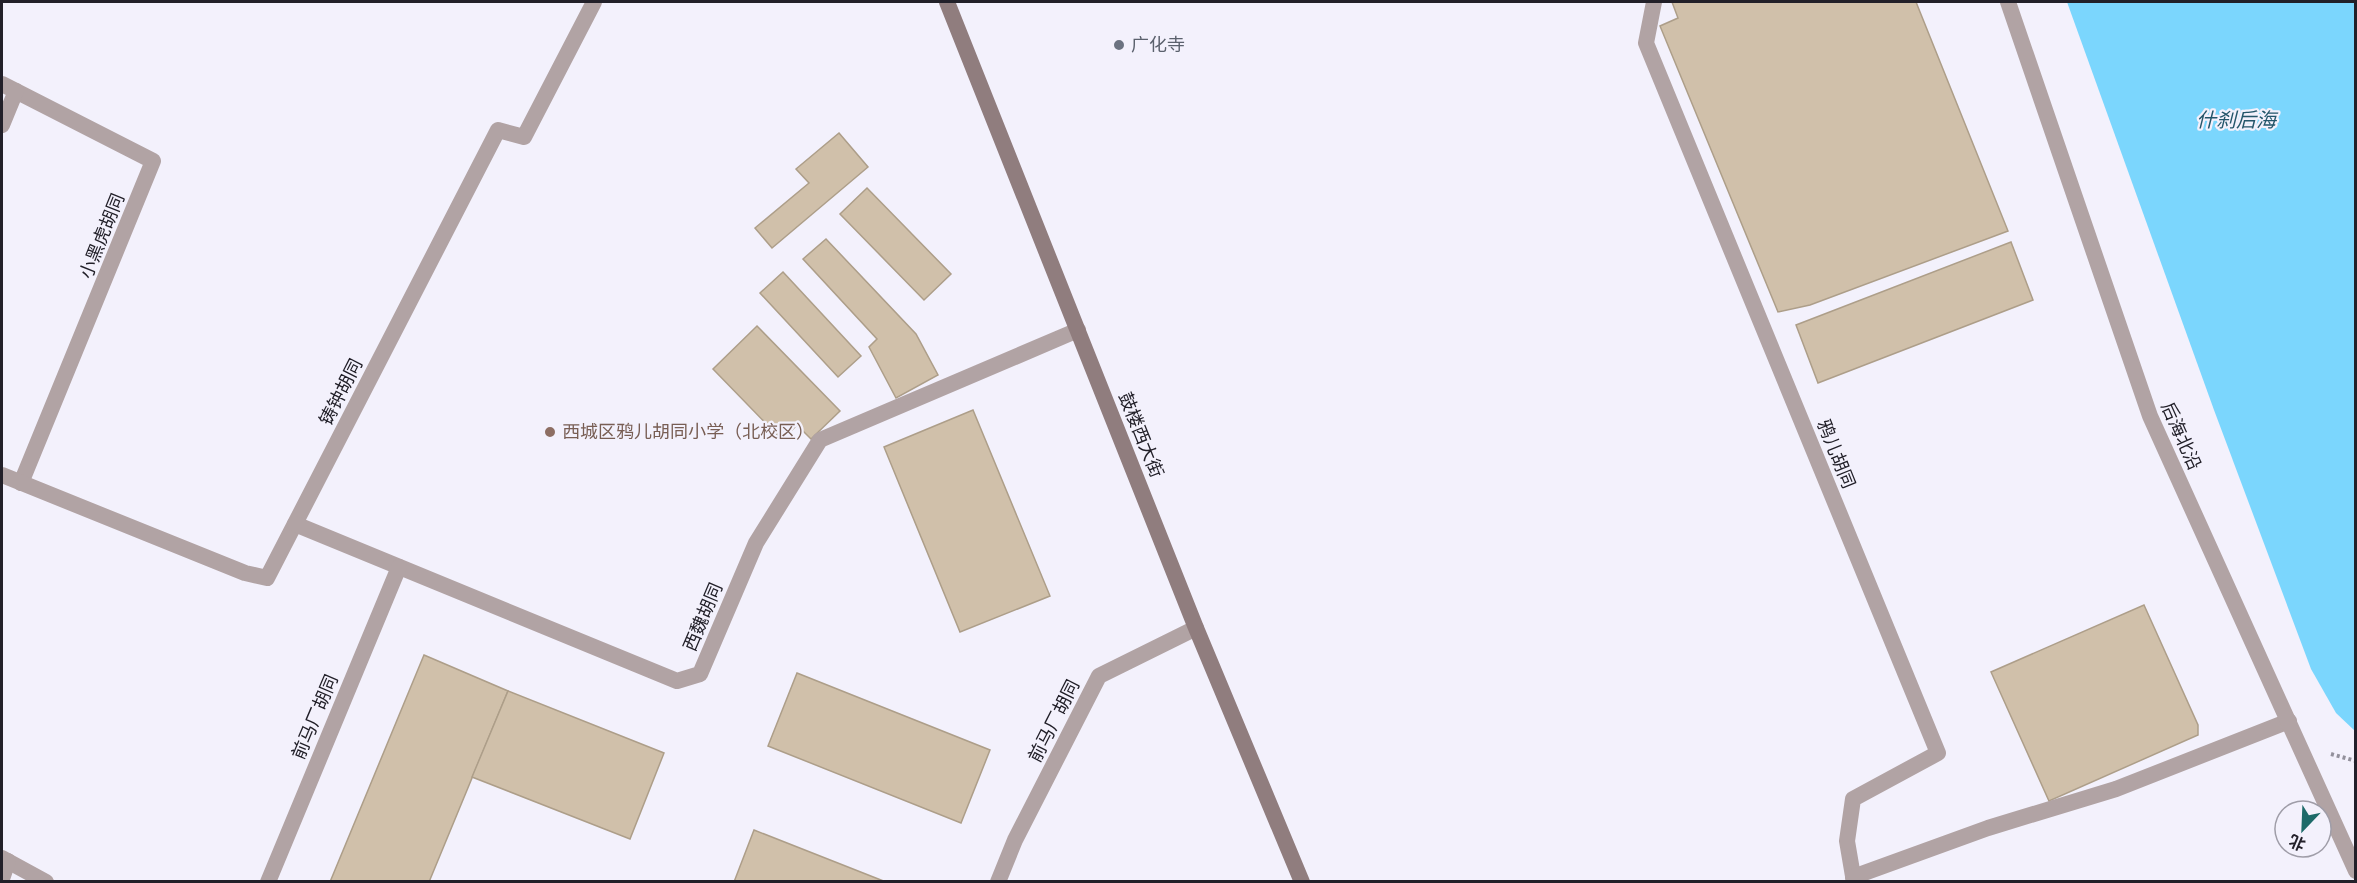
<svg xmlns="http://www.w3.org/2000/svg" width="2357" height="883" font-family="'Fira Sans Condensed','Noto Sans SC',sans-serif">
<rect width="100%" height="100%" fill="#f3f1fc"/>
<path fill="#7bd6fd" d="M2067,2H2355V731L2336,713L2311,669L2214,410Z"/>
<g fill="#d0c0aa" stroke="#ad9e89" stroke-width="1.5">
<path d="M1672,2H1916L2008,231L1810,305L1778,312L1660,26L1678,18Z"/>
<path d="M839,133L868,167L772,248L755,228L809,183L796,169Z"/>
<path d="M867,188L951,274L924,300L840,214Z"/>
<path d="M826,239L916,334L938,375L896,398L869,347L877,339L803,259Z"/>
<path d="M2011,242L2033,300L1818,383L1796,325Z"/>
<path d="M783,272L861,356L838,377L760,293Z"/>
<path d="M757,326L840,411L811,439L797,425L782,440L713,369Z"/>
<path d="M973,410L1050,596L960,632L884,447Z"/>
<path d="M2144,605L2198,725V735L2049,801L1991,672Z"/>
<path d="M424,655L508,691L429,882H330Z"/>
<path d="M797,673L990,750L961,823L768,746Z"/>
<path d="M508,691L664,753L630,839L472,777Z"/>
<path d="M754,830L886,882H734Z"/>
</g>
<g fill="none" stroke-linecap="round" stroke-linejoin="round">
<path stroke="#93919c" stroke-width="4" stroke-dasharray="3 3" stroke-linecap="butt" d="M2331,754L2356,761"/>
<g stroke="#b1a3a4" stroke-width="16">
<path d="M1654,2L1646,43L1938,753L1853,799L1847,841L1854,882"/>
<path d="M2,84L153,161L21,483"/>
<path d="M2,125L16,91"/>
<path d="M2,475L245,573L267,578L498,130L524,137L594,2"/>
<path d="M295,524L677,681L700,674L756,543L820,440L1078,330"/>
<path d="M2,858L46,882"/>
<path d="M1853,877L1988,828L2116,789L2289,721"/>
<path d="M2,879L8,861"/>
<path d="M268,882L399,567"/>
<path d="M998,882L1015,840L1099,676L1196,628"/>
</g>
<path stroke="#b1a3a4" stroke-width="16" d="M2008,2L2150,416L2356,871"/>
<path stroke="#907d7e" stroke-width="16" d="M947,2L1196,628L1302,882"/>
</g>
<circle fill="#6b7280" stroke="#f3f1fc" stroke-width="2" cx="1119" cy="45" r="6"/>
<circle fill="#8d6e63" stroke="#f3f1fc" stroke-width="2" cx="550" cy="432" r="6"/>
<g text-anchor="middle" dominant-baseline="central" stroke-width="4.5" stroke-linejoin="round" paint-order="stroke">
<g font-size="18" fill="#5b616d" stroke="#f3f1fc" text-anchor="start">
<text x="1131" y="45">广化寺</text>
</g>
<g font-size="18" fill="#222029" stroke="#f3f1fc">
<text transform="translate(102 236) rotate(-68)">小黑虎胡同</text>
<text transform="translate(341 392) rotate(-63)">铸钟胡同</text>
<text transform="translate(1141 435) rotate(68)">鼓楼西大街</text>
<text transform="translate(2181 436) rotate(66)">后海北沿</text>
<text transform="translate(1836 454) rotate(68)">鸦儿胡同</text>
<text transform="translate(703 617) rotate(-67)">西魏胡同</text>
<text transform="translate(315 717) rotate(-67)">前马厂胡同</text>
<text transform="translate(1054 721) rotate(-63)">前马厂胡同</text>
</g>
<g font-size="18" fill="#785e54" stroke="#f3f1fc" text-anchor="start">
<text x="562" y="432">西城区鸦儿胡同小学（北校区）</text>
</g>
<g font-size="20" font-style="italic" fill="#24566b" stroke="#f3f1fc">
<text x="2236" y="120">什刹后海</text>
</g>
</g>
<rect width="2357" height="883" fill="none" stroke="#222029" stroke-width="6"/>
<g transform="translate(2303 829) rotate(203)"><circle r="28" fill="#f3f1fc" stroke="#9f9da8" stroke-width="1.5"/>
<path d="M0-4.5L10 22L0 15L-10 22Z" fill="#1d6a69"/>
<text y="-9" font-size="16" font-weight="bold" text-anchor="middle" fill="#222029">北</text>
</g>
</svg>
